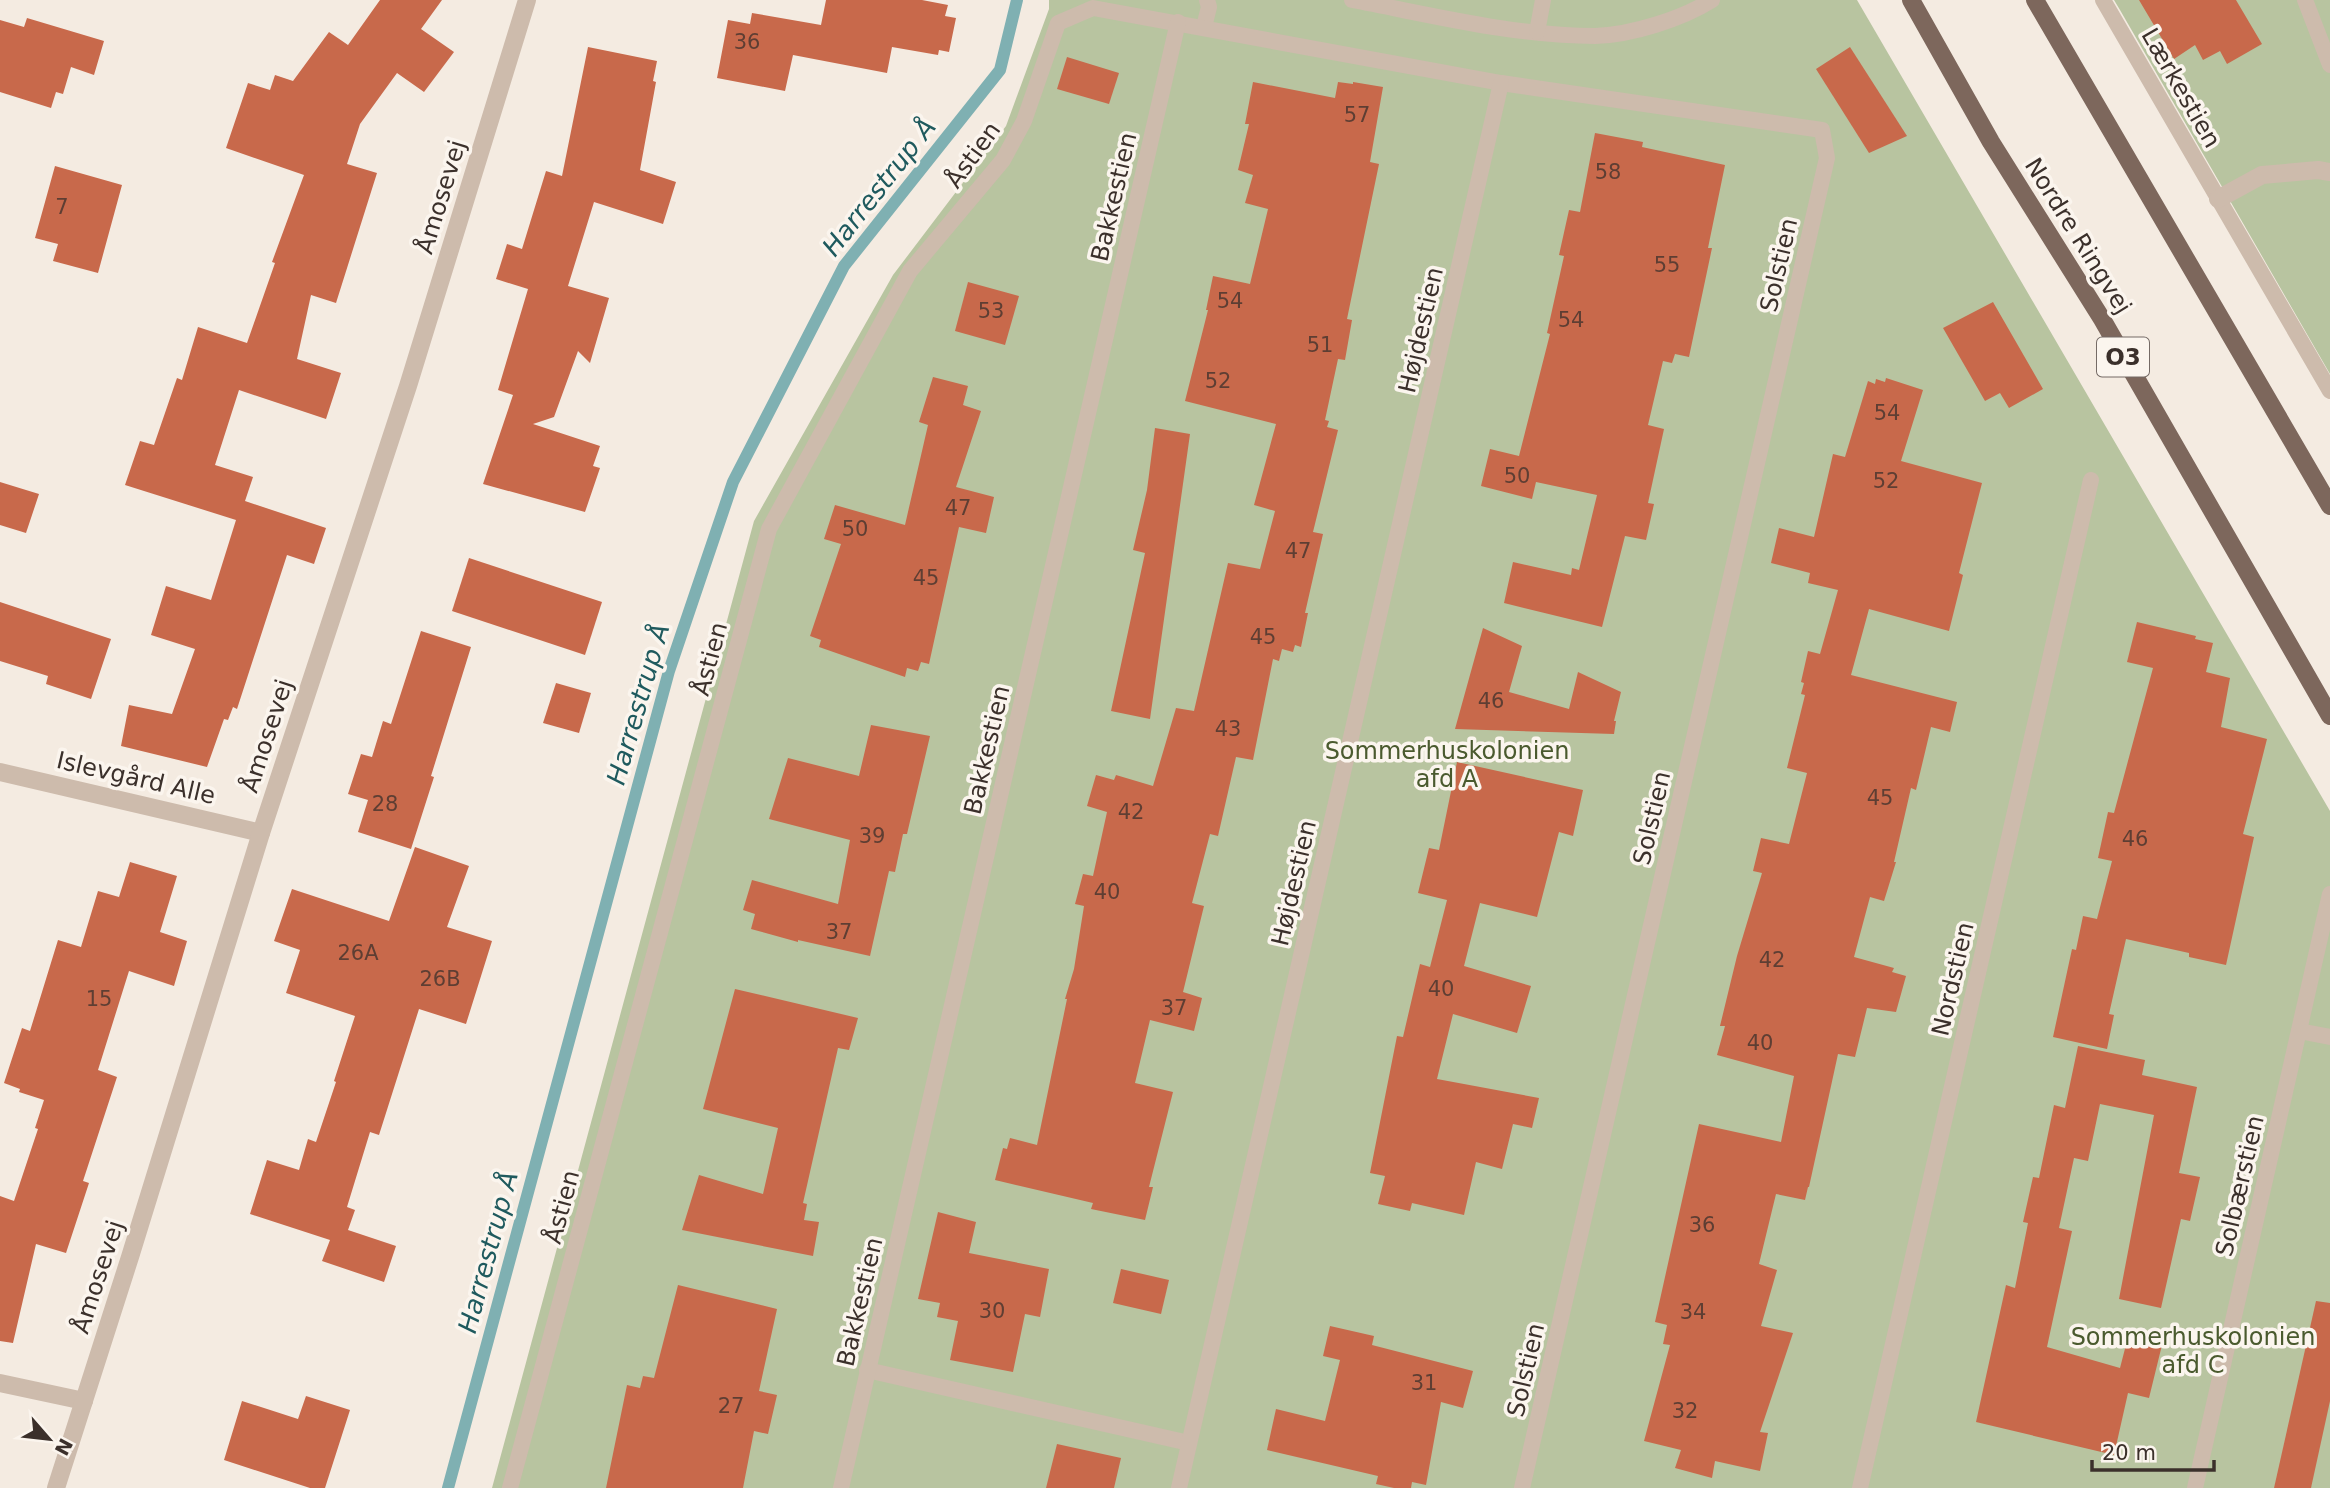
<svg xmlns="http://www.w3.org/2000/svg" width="2330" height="1488" font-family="'DejaVu Sans',sans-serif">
<rect width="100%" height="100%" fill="#f4ebe1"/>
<g fill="#b8c4a0">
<path d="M1049,0H1857L2330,811V1488H492L754,521L893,275L1006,126L1049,9Z"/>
<path d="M2114,0H2330V374L2120,10Z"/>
</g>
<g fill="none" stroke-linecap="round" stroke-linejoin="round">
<path stroke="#7fb0b2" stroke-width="12" d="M448,1488L669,671L733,482L844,266L1000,70L1017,0"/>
</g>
<g fill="#c8694b">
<path d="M380,0H442L421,29L454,52L424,92L397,73L360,124L347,164L377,173L336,303L311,295L297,359L341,373L326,419L239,390L215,465L253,477L245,501L326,528L314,564L287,555L237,709L233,707L228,720L224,719L207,767L121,746L129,705L172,714L195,649L151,635L166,586L211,600L236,520L125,485L140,441L154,445L177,378L182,380L198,327L247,343L275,263L272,262L304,175L226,148L248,83L270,90L275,75L293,81L329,32L348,45Z"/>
<path d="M826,0H922L948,5L945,16L956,18L949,52L939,50L938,55L892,47L887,73L793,55L785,91L717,78L728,20L750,24L752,13L821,25Z"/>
<path d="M2139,0H2236L2262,44L2227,64L2220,51L2203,60L2195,45L2174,59Z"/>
<path d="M27,18L104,41L94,75L71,67L63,94L56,92L51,108L0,92V20L24,27Z"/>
<path d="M588,47L657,61L653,81L656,82L640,170L676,182L663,224L594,202L568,286L609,298L590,363L578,351L554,417L533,424L600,446L593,466L600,468L585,512L483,484L513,395L498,390L528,289L496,279L507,244L522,249L546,171L562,176Z"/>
<path d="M1850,47L1907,136L1869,153L1816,69Z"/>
<path d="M1067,57L1119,73L1109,104L1057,89Z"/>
<path d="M1253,82L1335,98L1338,82L1353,84V82L1383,87L1370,162L1379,164L1347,319L1352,320L1345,360L1338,359L1325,420L1329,421L1327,427L1338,430L1313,532L1323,534L1305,613H1308L1301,647L1295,645L1293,652L1282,649L1279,661L1273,659L1253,760L1236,757L1218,836L1210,834L1192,903L1204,906L1183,992L1202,998L1194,1031L1150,1020L1135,1083L1173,1092L1149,1187H1153L1145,1220L1091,1209L1093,1203L995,1180L1003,1148L1007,1149L1010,1138L1037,1145L1067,999H1065L1074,969L1084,906L1075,904L1083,874L1093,876L1107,812L1087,806L1096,775L1114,780L1116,775L1153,786L1176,708L1194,711L1228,563L1260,569L1275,511L1254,505L1276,424L1185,401L1208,310H1206L1213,276L1250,284L1268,209L1245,203L1253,175L1238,170L1249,124H1245Z"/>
<path d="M1595,133L1643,142L1642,147L1725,165L1708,248H1712L1689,357L1675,354L1672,363L1663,361L1648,425L1664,429L1648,503L1654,504L1646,540L1625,536L1602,627L1504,603L1513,562L1571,575L1572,568L1579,570L1597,495L1536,482L1532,499L1481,486L1490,449L1519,456L1550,334L1547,333L1564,256L1559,255L1569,210L1580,212Z"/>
<path d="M55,166L122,185L98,273L53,261L58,244L35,238Z"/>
<path d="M968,282L1019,296L1005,345L955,331Z"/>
<path d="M1993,302L2043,389L2009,408L2000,393L1985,401L1943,328Z"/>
<path d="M933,377L968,386L963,405L981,411L956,487L994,497L986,533L959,527L929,664L921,662L918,671L907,668L905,677L819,647L821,640L810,636L841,544L824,539L835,505L905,525L928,425L919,422Z"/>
<path d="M1886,378L1923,390L1901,461L1982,483L1959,573L1963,575L1949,631L1869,609L1851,675L1957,702L1950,732L1931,727L1916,790L1911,788L1894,862H1896L1884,901L1870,897L1854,957L1894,968L1892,972L1906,976L1896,1012L1867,1008L1855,1057L1838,1054L1809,1187H1808L1805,1200L1776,1194L1759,1264L1777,1270L1761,1326L1793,1333L1760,1432L1768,1433L1760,1471L1715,1461L1712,1478L1675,1468L1681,1450L1644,1441L1670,1345L1663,1344L1667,1325L1655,1322L1699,1124L1781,1142L1794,1076L1717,1055L1725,1026H1720L1737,956L1762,873L1753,871L1761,838L1789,844L1807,773L1787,768L1805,695L1801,694L1804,683L1801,682L1808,651L1820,654L1838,590L1808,583L1810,573L1771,563L1779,528L1814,537L1833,454L1845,457L1868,381L1875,384L1876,379L1885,382Z"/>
<path d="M1155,428L1190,434L1150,719L1111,711L1145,553L1133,550L1147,490Z"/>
<path d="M0,482L39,494L26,533L0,525Z"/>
<path d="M469,558L602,602L585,655L452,611Z"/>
<path d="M0,602L111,639L91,699L46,684L48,676L0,661Z"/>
<path d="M2137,622L2196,636L2195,639L2213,643L2206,672L2230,678L2221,727L2267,739L2243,834L2254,837L2226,965L2189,957V953L2126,939L2109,1014L2114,1015L2107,1049L2053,1037L2072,949L2076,950L2083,916L2097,919L2112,861L2098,858L2108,812L2114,813L2153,668L2127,662Z"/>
<path d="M1483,628L1522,646L1509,692L1569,709L1578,672L1621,692L1614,721H1616L1614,734L1455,729Z"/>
<path d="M421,631L471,647L431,776L434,777L411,849L358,832L368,800L348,794L361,754L372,757L383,721L391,724Z"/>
<path d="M556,683L591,693L579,733L543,723Z"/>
<path d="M871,725L930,736L907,834H903L895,872L889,871L870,956L798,940V942L751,929L755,914L743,910L752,880L838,904L850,840L769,819L788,758L859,776Z"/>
<path d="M1457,762L1583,790L1573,836L1559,832L1537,917L1480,903L1464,966L1531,986L1517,1033L1453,1014L1437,1079L1539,1098L1532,1128L1513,1124L1502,1169L1476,1162L1464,1215L1412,1203L1410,1211L1378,1204L1385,1176L1370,1173L1397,1036L1403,1037L1420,964L1430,967L1447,900L1418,893L1429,848L1439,850Z"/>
<path d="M415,847L469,866L447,927L492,941L466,1024L419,1009L379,1135L370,1132L347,1207L355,1210L348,1230L396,1246L384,1282L322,1261L330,1240L250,1214L267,1160L299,1170L308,1139L316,1142L336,1082L334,1081L355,1016L286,993L300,950L274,941L292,889L389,921Z"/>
<path d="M130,862L177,876L160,932L187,941L174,986L129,971L98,1070L117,1077L83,1181L89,1183L66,1253L36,1244L13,1343L0,1341V1196L14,1201L38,1129L35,1128L44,1100L19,1092L20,1089L4,1083L22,1028L30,1031L58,940L81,947L98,891L119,897Z"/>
<path d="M735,989L858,1018L849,1050L838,1048L803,1203L807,1204L804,1220L819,1222L813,1256L682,1230L699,1175L763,1194L778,1128L703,1109Z"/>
<path d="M2078,1046L2145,1060L2142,1075L2197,1087L2179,1173L2200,1177L2190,1221L2181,1219L2161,1308L2119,1299L2154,1115L2100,1104L2088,1161L2074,1158L2059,1228L2072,1231L2047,1347L2120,1368L2128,1337L2162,1345L2149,1398L2128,1393L2114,1455L1976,1422L2006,1285L2015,1288L2028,1223L2023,1222L2033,1177L2039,1178L2054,1105L2065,1108Z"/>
<path d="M938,1212L976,1222L969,1253L1049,1269L1040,1317L1025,1314L1013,1372L950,1360L958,1321L937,1317L940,1303L918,1299Z"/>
<path d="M1121,1269L1169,1280L1161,1314L1113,1303Z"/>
<path d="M678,1285L777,1309L759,1391L777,1395L768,1434L754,1431L743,1488H606L627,1385L640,1388L643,1376L654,1378Z"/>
<path d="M2316,1301L2330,1303V1401L2311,1488H2274Z"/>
<path d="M1330,1326L1374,1336L1372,1345L1473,1371L1463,1408L1441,1402L1426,1485L1412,1482L1411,1488H1394L1376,1484L1378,1476L1267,1450L1276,1409L1325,1421L1340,1360L1323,1356Z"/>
<path d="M306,1396L350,1410L325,1488H310L224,1460L242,1401L298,1419Z"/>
<path d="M1057,1444L1121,1458L1114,1488H1046Z"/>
</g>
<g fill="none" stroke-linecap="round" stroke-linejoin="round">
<g stroke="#cdbbac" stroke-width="16">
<path d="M1352,0C1432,15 1514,36 1595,36C1631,35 1682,19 1712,0"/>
<path d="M2103,0L2330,391"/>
<path d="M2305,0L2330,65"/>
<path d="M1204,27L1209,7L1207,0"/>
<path d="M1537,32L1543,0"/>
<path d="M2299,1031L2330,1037"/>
<path d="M867,1370L1189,1443"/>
<path d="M510,1488L769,529L910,271L1003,160L1024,121L1058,23L1093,8L1501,83L1822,130L1827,158L1522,1488"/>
<path d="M841,1488L1178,22"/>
<path d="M1179,1488L1501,83"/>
<path d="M1860,1488L2091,480"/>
<path d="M2195,1488L2330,894"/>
</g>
<g stroke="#cdbbac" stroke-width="18">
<path d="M2218,199L2262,175L2318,170L2330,172"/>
<path d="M0,772L261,833"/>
<path d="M0,1383L84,1401"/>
<path d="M56,1488L130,1257L261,833L408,386L527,0"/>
</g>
<g stroke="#7d675c" stroke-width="18">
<path d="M1911,0L1991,142L2102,319L2330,716"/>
<path d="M2035,0L2330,506"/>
</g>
</g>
<g text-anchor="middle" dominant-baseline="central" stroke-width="7" stroke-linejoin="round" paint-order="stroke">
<g font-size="21" fill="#5e3e33">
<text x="747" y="42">36</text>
<text x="1357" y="115">57</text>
<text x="1608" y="172">58</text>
<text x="62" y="207">7</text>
<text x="1667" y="265">55</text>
<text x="1230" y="301">54</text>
<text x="991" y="311">53</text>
<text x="1571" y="320">54</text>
<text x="1320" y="345">51</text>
<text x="1218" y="381">52</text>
<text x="1887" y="413">54</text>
<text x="1517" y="476">50</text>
<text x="1886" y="481">52</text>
<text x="958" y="508">47</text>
<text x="855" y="529">50</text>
<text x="1298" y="551">47</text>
<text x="926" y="578">45</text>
<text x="1263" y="637">45</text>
<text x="1491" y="701">46</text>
<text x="1228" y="729">43</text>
<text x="1880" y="798">45</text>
<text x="385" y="804">28</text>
<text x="1131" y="812">42</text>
<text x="872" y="836">39</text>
<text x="2135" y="839">46</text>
<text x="1107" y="892">40</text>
<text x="839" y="932">37</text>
<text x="358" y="953">26A</text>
<text x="1772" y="960">42</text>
<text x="440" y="979">26B</text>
<text x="1441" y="989">40</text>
<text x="99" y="999">15</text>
<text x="1174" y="1008">37</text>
<text x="1760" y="1043">40</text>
<text x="1702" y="1225">36</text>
<text x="992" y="1311">30</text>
<text x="1693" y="1312">34</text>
<text x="1424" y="1383">31</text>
<text x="731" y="1406">27</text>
<text x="1685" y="1411">32</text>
</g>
<rect fill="#fbf5ee" stroke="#756b66" stroke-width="2" x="2097" y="337.5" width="52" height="39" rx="5"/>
<g font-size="23" font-weight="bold" fill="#3b302b">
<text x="2123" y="357">O3</text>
</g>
<g font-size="24" fill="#3b302b" stroke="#fbf5ee">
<text transform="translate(2181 88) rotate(60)">Lærkestien</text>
<text transform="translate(973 155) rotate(-54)">Åstien</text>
<text transform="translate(441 197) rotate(-73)">Åmosevej</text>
<text transform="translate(1114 197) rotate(-77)">Bakkestien</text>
<text transform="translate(2078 236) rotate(58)">Nordre Ringvej</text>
<text transform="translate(1779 265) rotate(-77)">Solstien</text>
<text transform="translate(1421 330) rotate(-77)">Højdestien</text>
<text transform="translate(710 659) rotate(-75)">Åstien</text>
<text transform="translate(267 736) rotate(-72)">Åmosevej</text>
<text transform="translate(987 750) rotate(-77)">Bakkestien</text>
<text transform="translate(136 778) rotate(13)">Islevgård Alle</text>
<text transform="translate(1652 818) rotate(-77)">Solstien</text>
<text transform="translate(1294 883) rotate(-77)">Højdestien</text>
<text transform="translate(1953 979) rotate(-77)">Nordstien</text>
<text transform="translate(2240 1186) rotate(-77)">Solbærstien</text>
<text transform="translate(562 1207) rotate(-75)">Åstien</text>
<text transform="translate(98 1277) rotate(-72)">Åmosevej</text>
<text transform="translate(860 1302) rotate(-77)">Bakkestien</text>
<text transform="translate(1526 1370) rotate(-77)">Solstien</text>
</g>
<g font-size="24" fill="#4a5a2e" stroke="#fbf5ee">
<text x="1447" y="751">Sommerhuskolonien<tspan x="1447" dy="28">afd A</tspan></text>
<text x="2193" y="1337">Sommerhuskolonien<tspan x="2193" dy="28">afd C</tspan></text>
</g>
<g font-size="26" font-style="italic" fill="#1f5a5e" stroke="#fbf5ee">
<text transform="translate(879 187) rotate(-52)">Harrestrup Å</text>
<text transform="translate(638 704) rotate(-74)">Harrestrup Å</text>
<text transform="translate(488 1252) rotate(-75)">Harrestrup Å</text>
</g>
</g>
<g transform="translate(49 1439) rotate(118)" stroke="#fbf5ee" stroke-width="5" paint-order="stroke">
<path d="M0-5L12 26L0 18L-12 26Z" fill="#3b302b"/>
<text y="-10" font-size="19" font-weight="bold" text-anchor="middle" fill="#3b302b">N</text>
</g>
<path d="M2092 1460v10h122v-10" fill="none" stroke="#3b302b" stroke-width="3.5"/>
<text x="2102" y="1460" font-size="21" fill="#3b302b" stroke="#fbf5ee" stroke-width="5" paint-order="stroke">20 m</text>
</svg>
